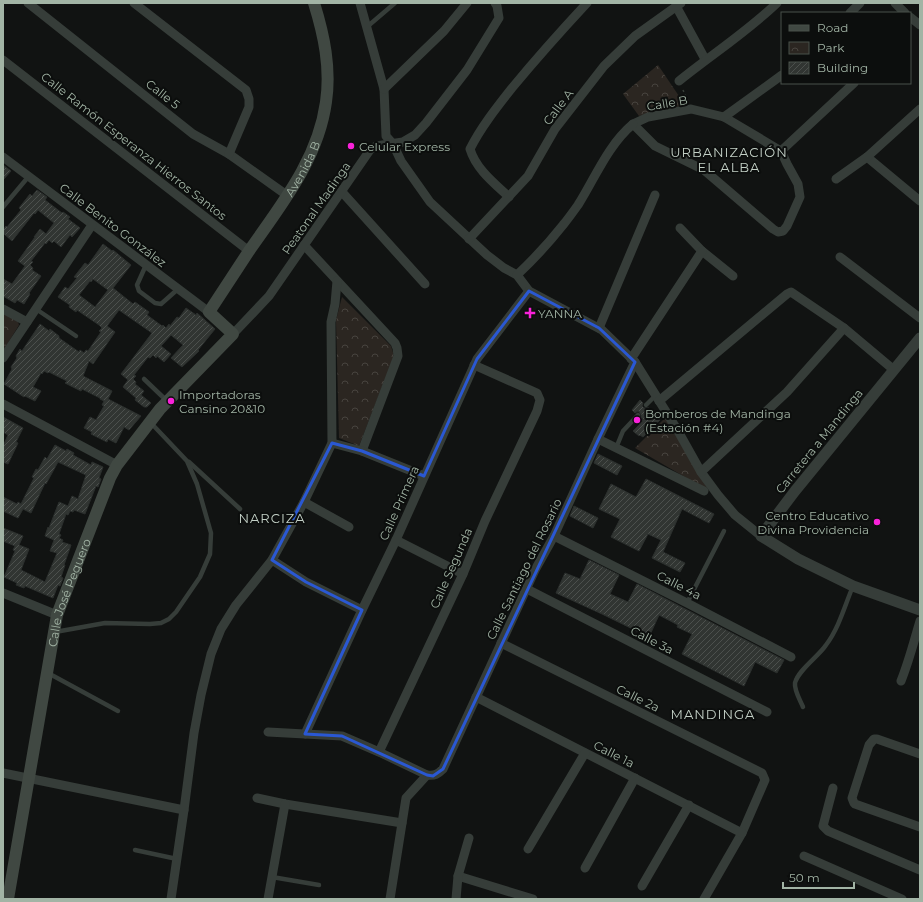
<svg xmlns="http://www.w3.org/2000/svg" width="923" height="902" font-family="Montserrat,sans-serif">
<defs>
<pattern id="park-crowns" width="20" height="18" patternUnits="userSpaceOnUse"><rect width="20" height="18" fill="#2b2621"/><path d="M2 6a3 3 0 1 1 6 0M12 15a3 3 0 1 1 6 0" fill="none" stroke="#47433e"/></pattern>
<pattern id="building-hatch" width="6" height="6" patternUnits="userSpaceOnUse"><rect width="6" height="6" fill="#313532"/><path d="M-1 1l2-2M0 6l6-6M5 7l2-2" fill="none" stroke="#4c504d"/></pattern>
</defs>
<rect width="100%" height="100%" fill="#111312"/>
<g fill="url(#park-crowns)">
<path d="M658,65L685,105L639,116L623,94Z"/>
<path d="M342,297L391,346L394,356L359,446L339,438L336,320Z"/>
<path d="M3,313L18,322L19,325L3,351Z"/>
<path d="M666,417L709,491L635,448Z"/>
</g>
<g fill="url(#building-hatch)" stroke="#2b2f2d" fill-rule="evenodd">
<path d="M3,165L11,171L3,180Z"/>
<path d="M37,190L47,197L45,200L62,213L63,212L70,217L68,219L80,228L72,237L70,235L61,247L54,241L52,243L49,240L46,244L45,243L31,261L33,262L30,265L33,268L32,270L41,276L29,293L30,294L24,304L17,300L15,303L3,296V279L12,284L25,266L18,261L35,237H34L40,229L46,234L54,223L38,210L35,214L34,213L12,241L3,233V230L6,226L7,227L21,210L19,208L30,194L32,196Z"/>
<path d="M103,244L112,251L113,250L131,265L113,288L133,304L135,302L149,312L147,315L162,326L163,325L166,328L169,324L170,326L177,317L179,318L186,308L196,315L197,313L215,329L198,350L199,351L182,367L171,358L183,345L171,335L161,346L171,354L164,362L157,356L156,358L153,355L150,358L148,357L134,375L136,376L133,379L136,382L135,384L144,391L141,395L151,403L147,407H144L135,400L136,398L123,387L128,380L121,374L152,333L119,310L107,326L115,332L93,364L89,361L83,376L112,391L108,399L141,416L129,430L124,427L116,443L108,439L107,442L91,434L92,432L84,428L90,417L96,420L104,406L102,405L104,401L100,399V398L82,389L81,391L65,383L67,381L49,372L48,373L44,371L42,374L41,373L33,387L41,391L35,401L25,396L24,397L4,384L12,369L11,367L17,358L16,356L20,349L22,351L40,324L49,331L50,329L59,336V338L79,352L80,350L84,353L86,350L88,351L101,332L99,331L102,328L99,325L77,310L76,312L69,307L70,305L58,297L65,287L68,289L77,278L74,277L85,263L88,265ZM93,279L108,290L95,307L79,295L90,281L91,282Z"/>
<path d="M640,400L643,403L642,406L644,408H649L651,410L652,409L658,414L656,416L660,420L643,437L640,435L639,436L633,431L642,422L643,419L641,418V414L638,411L635,413L632,410Z"/>
<path d="M3,417L23,428L16,442L18,443L8,464L3,462V446L8,435L3,432Z"/>
<path d="M55,445L66,451L67,449L74,453L73,455L91,465L92,462L103,467L99,478L101,479L98,487L96,486L85,514L74,510L73,512L70,511L68,515L66,514L59,534L61,535L59,538L63,540L62,542L71,545L64,565H65L61,577L63,578L60,586L58,585L53,598L25,586L24,588L16,585L17,583L4,577L15,551L13,550L15,546L3,541V528L23,536L19,545L29,549L21,570L45,582L57,553L50,551L54,540L45,536L48,527L49,528L59,502L68,506L72,496L78,499L86,475L58,462L46,484L45,483L31,513L23,509L18,518L3,511V497L17,504L18,502L21,504L34,478L32,477L36,469L38,470L45,457L47,459Z"/>
<path d="M598,454L622,466L617,475L594,463Z"/>
<path d="M646,479L714,514L709,523L682,509L663,552L685,563L680,572L652,558L661,540L648,534L639,551L611,537L620,519L599,509L611,484L636,497Z"/>
<path d="M574,506L598,518L593,528L570,516Z"/>
<path d="M589,560L619,575L610,594L628,602L637,584L784,660L777,673L755,662L744,686L682,654L692,634L677,627L678,625L659,615L649,637L602,614L556,593L565,573L580,579Z"/>
</g>
<g fill="none" stroke-linecap="round" stroke-linejoin="round">
<path stroke="#3a413b" stroke-width="1.5" stroke-dasharray="2 3" stroke-linecap="butt" d="M683,90L688,101"/>
<g stroke="#363d39" stroke-width="4.5">
<path d="M368,26L395,3"/>
<path d="M3,207L29,176"/>
<path d="M146,265L137,285L139,291L155,303L161,304L178,289"/>
<path d="M36,309L76,336"/>
<path d="M144,379L167,401"/>
<path d="M646,405L656,395"/>
<path d="M616,448L623,431L638,415"/>
<path d="M189,462L240,509"/>
<path d="M687,603L724,531"/>
<path d="M55,632L105,623L150,624L161,623L169,619L176,612L200,577L210,554L211,533L197,484L187,461L151,423"/>
<path d="M48,673L118,711"/>
<path d="M803,707C800,700 794,690 795,683C798,670 819,656 826,645C839,628 845,605 853,586"/>
<path d="M135,850L177,859"/>
<path d="M272,877L319,885"/>
</g>
<g stroke="#363d39" stroke-width="9">
<path d="M28,3L193,134L229,154L288,196"/>
<path d="M134,3L246,90L249,99V107L229,154"/>
<path d="M360,3L384,89L386,136L393,144L401,161L430,202L487,255L504,268L517,275L529,291L602,330L635,362L678,431L701,472L718,495L735,515L761,536"/>
<path d="M895,3L905,13"/>
<path d="M676,6L705,59"/>
<path d="M850,13L860,3"/>
<path d="M910,17L920,25"/>
<path d="M3,60L249,251"/>
<path d="M679,81C711,55 747,32 777,3"/>
<path d="M384,89L444,31L467,3"/>
<path d="M691,109L724,117L781,151L787,164L798,184L800,197L787,226L783,231L778,232L773,229L704,170L655,146L633,124L648,117Z"/>
<path d="M724,117L782,75"/>
<path d="M781,151L854,83"/>
<path d="M3,157L209,312"/>
<path d="M867,157L920,201"/>
<path d="M836,179L867,157L920,109"/>
<path d="M342,192L425,284"/>
<path d="M509,197C494,183 476,169 470,149C481,127 497,107 512,88C536,59 561,31 587,3"/>
<path d="M680,228L702,251L733,276"/>
<path d="M469,239L528,176L555,129L604,66L635,36L681,3"/>
<path d="M304,245L395,343L397,348L398,356L362,451"/>
<path d="M840,257L920,318"/>
<path d="M517,275C534,259 548,244 563,225C568,219 573,212 578,205C595,178 608,145 633,124"/>
<path d="M3,309L27,322"/>
<path d="M599,328L655,195"/>
<path d="M233,334L269,296L370,150L376,146L403,142L415,135L426,123L467,70L499,18L497,6L495,3"/>
<path d="M3,358L92,225"/>
<path d="M631,359L702,251"/>
<path d="M659,401L787,294L791,292L844,328L894,370"/>
<path d="M3,404L117,465"/>
<path d="M598,439L704,491"/>
<path d="M332,443L362,451L424,476"/>
<path d="M701,472L787,392L844,328"/>
<path d="M304,502L349,527"/>
<path d="M554,536L687,603L791,657"/>
<path d="M396,540L463,574"/>
<path d="M272,560L306,582L362,610"/>
<path d="M527,589L767,712"/>
<path d="M3,593L57,615"/>
<path d="M501,643L762,773L765,780L742,833L704,899"/>
<path d="M901,681C909,661 914,641 920,621"/>
<path d="M476,697L742,833"/>
<path d="M268,732L342,736L379,752L427,775C435,776 438,774 443,769L535,570L554,536L598,439L635,362"/>
<path d="M305,734L362,610L396,540L477,359L529,291"/>
<path d="M379,752L463,574L485,521L537,411L540,400L537,393L474,365"/>
<path d="M920,754L877,739H874L869,745L852,798L854,803L855,804L920,827"/>
<path d="M3,773L184,810"/>
<path d="M833,788L823,826L828,831L920,870"/>
<path d="M257,798L285,804L402,823"/>
<path d="M528,849L585,753"/>
<path d="M804,856L902,899"/>
<path d="M585,868L635,778"/>
<path d="M458,876L533,899"/>
<path d="M642,886L689,805"/>
<path d="M171,899L184,810L194,733L201,695L211,654L221,629L236,605L272,560L304,502L332,443L331,322L335,304L337,281"/>
<path d="M268,899L285,804"/>
<path d="M390,899L406,798L427,775"/>
<path d="M456,899L458,876L469,838"/>
</g>
<path stroke="#363d39" stroke-width="11" d="M920,338L795,491L761,536L798,559L853,586L920,610"/>
<path stroke="#404842" stroke-width="12" id="s1" d="M8,899L57,615L110,478L117,465L160,409L233,334L209,312C222,292 235,272 249,251C281,205 318,160 326,102C331,68 324,35 314,3"/>
</g>
<path fill="none" stroke="#2a58d3" stroke-width="3" stroke-linejoin="round" d="M529,291L599,328L635,362L443,769L433,776L427,775L342,736L305,734L362,610L306,582L272,560L332,443L362,451L424,476L477,359Z"/>
<g fill="#fa22da" stroke="#0c0e0d" stroke-width="1.5">
<circle cx="351" cy="146" r="4"/>
<path d="M528 307h4v4h4v4h-4v4h-4v-4h-4v-4h4z"/>
<circle cx="171" cy="401" r="4"/>
<circle cx="637" cy="420" r="4"/>
<circle cx="877" cy="522" r="4"/>
</g>
<g text-anchor="middle" dominant-baseline="central" stroke-width="4" stroke-linejoin="round" paint-order="stroke">
<g font-size="12" fill="#a2b4a5" stroke="#0c0e0d">
<text transform="translate(163 94) rotate(38)">Calle 5</text>
<text transform="translate(667 103) rotate(-10)">Calle B</text>
<text transform="translate(558 107) rotate(-53)">Calle A</text>
<text transform="translate(134 146) rotate(38)">Calle Ramón Esperanza Hierros Santos</text>
<text stroke="none"><textPath href="#s1" startOffset="829">Avenida B</textPath></text>
<text transform="translate(316 208) rotate(-55)">Peatonal Madinga</text>
<text transform="translate(113 225) rotate(37)">Calle Benito González</text>
<text transform="translate(819 441) rotate(-51)">Carretera a Mandinga</text>
<text transform="translate(399 503) rotate(-66)">Calle Primera</text>
<text transform="translate(451 568) rotate(-66)">Calle Segunda</text>
<text transform="translate(524 569) rotate(-64)">Calle Santiago del Rosario</text>
<text transform="translate(679 585) rotate(27)">Calle 4a</text>
<text stroke="none"><textPath href="#s1" startOffset="313">Calle José Peguero</textPath></text>
<text transform="translate(652 640) rotate(27)">Calle 3a</text>
<text transform="translate(638 698) rotate(26)">Calle 2a</text>
<text transform="translate(614 754) rotate(27)">Calle 1a</text>
</g>
<g font-size="12" fill="#a2b4a5" stroke="#0c0e0d" text-anchor="start">
<text x="359" y="146">Celular Express</text>
<text x="538" y="313">YANNA</text>
<text x="179" y="394">Importadoras<tspan x="179" dy="14">Cansino 20&amp;10</tspan></text>
<text x="645" y="413">Bomberos de Mandinga<tspan x="645" dy="14">(Estación #4)</tspan></text>
<text x="869" y="515" text-anchor="end">Centro Educativo<tspan x="869" dy="14">Divina Providencia</tspan></text>
</g>
<g font-size="13" letter-spacing="1" fill="#c3d0c6" stroke="#0c0e0d">
<text x="729" y="152">URBANIZACIÓN<tspan x="729" dy="15">EL ALBA</tspan></text>
<text x="272" y="518">NARCIZA</text>
<text x="713" y="714">MANDINGA</text>
</g>
</g>
<rect width="923" height="902" fill="none" stroke="#a2b4a5" stroke-width="8"/>
<rect x="781" y="12" width="130" height="72" fill="#0c0e0d" stroke="#48504a"/>
<rect x="789" y="25" width="20" height="6" fill="#404842" stroke="#48504a"/>
<text x="817" y="32" font-size="12" fill="#a2b4a5">Road</text>
<rect x="789" y="42" width="20" height="12" fill="url(#park-crowns)" stroke="#48504a"/>
<text x="817" y="52" font-size="12" fill="#a2b4a5">Park</text>
<rect x="789" y="62" width="20" height="12" fill="url(#building-hatch)" stroke="#48504a"/>
<text x="817" y="72" font-size="12" fill="#a2b4a5">Building</text>
<path d="M783 882v6h71v-6" fill="none" stroke="#a2b4a5" stroke-width="2"/>
<text x="789" y="882" font-size="12" fill="#a2b4a5" stroke="#0c0e0d" stroke-width="3" paint-order="stroke">50 m</text>
</svg>
